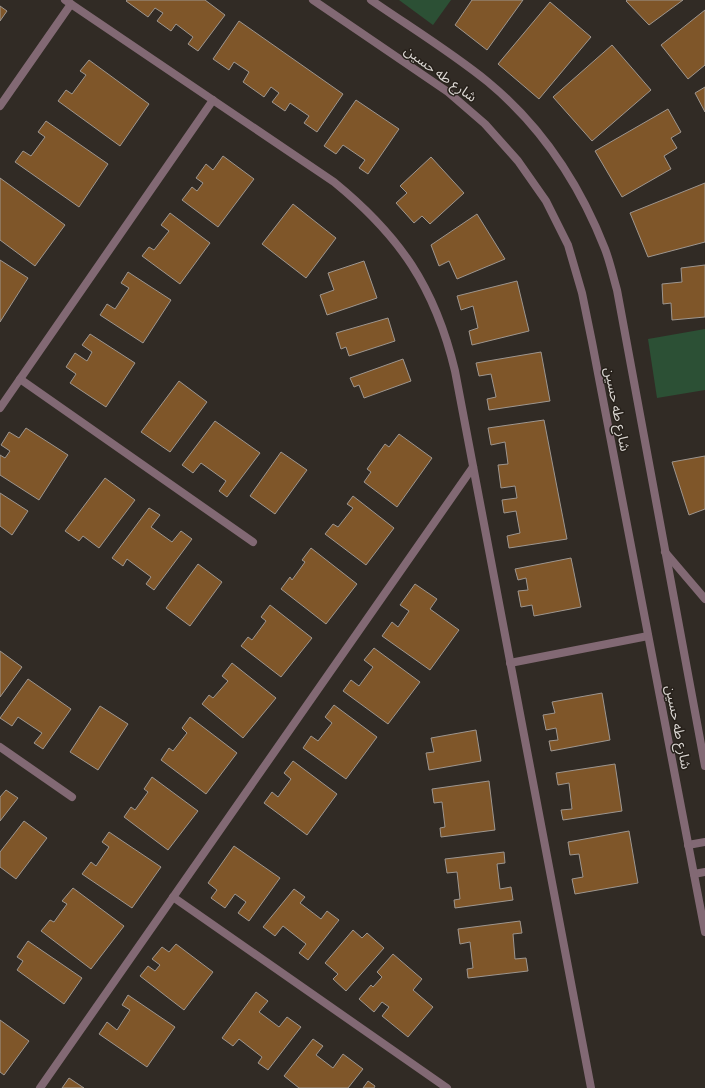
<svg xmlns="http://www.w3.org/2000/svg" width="705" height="1088" font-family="'Exo 2','Noto Sans Arabic',sans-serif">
<rect width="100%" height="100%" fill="#312b25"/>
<g fill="#2c5035">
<path d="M399,0H451L433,25Z"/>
<path d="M705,329V390L657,398L648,339Z"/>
</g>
<g fill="#7f5629" stroke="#9e968f">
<path d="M127,0H205L225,15L198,51L188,44L193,37L176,24L171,31L157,21L163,13L155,8L148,17L126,1Z"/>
<path d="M472,0H523L487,50L455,25Z"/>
<path d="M627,0H683L649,25L626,1Z"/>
<path d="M550,2L591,37L539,99L498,64Z"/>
<path d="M0,6L7,11L0,21Z"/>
<path d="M705,10V65L688,79L661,45Z"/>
<path d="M239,21L343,94L317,132L304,123L309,116L290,103L285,111L272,102L279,93L271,87L264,97L243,82L249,72L234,62L229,70L213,59Z"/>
<path d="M612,45L651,90L592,141L553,97Z"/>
<path d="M89,60L149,104L120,146L58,101L66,90L72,94L86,75L80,71Z"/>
<path d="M705,87V112L695,93Z"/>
<path d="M356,100L399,129L368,174L359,168L365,160L343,145L336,154L324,146Z"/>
<path d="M668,109L681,132L671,138L677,148L664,156L671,169L622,197L595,151Z"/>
<path d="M46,121L108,164L79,207L15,162L23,151L31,156L45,137L38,132Z"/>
<path d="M223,156L254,179L218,227L182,200L192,187L197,191L203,183L196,178L206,164L213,170Z"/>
<path d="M431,157L464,193L430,224L422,216L414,223L396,203L407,193L400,186Z"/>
<path d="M0,178L65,225L35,266L0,240Z"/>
<path d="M705,183V242L648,257L630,213Z"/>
<path d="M293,204L336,238L306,278L262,244Z"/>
<path d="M170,213L210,243L180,284L142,256L149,247L154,250L169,231L161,225Z"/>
<path d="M477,214L505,259L457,279L449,261L439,266L431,245Z"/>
<path d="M0,260L28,278L0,322Z"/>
<path d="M364,261L377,298L327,315L320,295L334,290L328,273Z"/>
<path d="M705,265V317L672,320L671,303L663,304L662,284L682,282L681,268Z"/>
<path d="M128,272L171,300L143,343L100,315L107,304L115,309L129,288L121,283Z"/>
<path d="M517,281L529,331L472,345L469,331L478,328L473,306L461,310L457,296Z"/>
<path d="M388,318L395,341L349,356L346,347L341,349L336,333Z"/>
<path d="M90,334L135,363L106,407L70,383L76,374L66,367L75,353L87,361L92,352L82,345Z"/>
<path d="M541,352L550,401L489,410L487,399L496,397L491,374L479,376L476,363Z"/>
<path d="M403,359L411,381L364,398L359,385L354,387L350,378Z"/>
<path d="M179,381L207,402L170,452L141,432Z"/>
<path d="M544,420L567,539L509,548L507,536L520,533L516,511L504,513L502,500L517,498L515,486L501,488L498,465L508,464L505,442L491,445L488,428Z"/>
<path d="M215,421L260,453L227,497L219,491L226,481L201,463L193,473L182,465Z"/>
<path d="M26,428L68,455L39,500L0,475V455L5,458L10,451L1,445L9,432L19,438Z"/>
<path d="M399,434L432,458L397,507L364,482L371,472L367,469L385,444L389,447Z"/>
<path d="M281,452L307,470L275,514L250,496Z"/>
<path d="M705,456V509L689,515L672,462Z"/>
<path d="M105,478L135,500L99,548L83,536L79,541L65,531Z"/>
<path d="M0,493L28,511L12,535L0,526Z"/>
<path d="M353,496L394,528L366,565L325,534L333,524L338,527L353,508L347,504Z"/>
<path d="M149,508L160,515L151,527L172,542L181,531L192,539L154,590L146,584L151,577L127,559L123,566L112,558Z"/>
<path d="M311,548L357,584L326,624L281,589L290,577L292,580L305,562L302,560Z"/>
<path d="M571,558L581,607L534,616L532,605L521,607L518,591L528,590L526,578L518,580L515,569Z"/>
<path d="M198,564L222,582L190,626L166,608Z"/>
<path d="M415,584L437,599L430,609L459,630L430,670L382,636L392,622L398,627L409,611L400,605Z"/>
<path d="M270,605L312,638L281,677L241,646L248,637L252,640L266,621L261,617Z"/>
<path d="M374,648L420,682L388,724L343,691L351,680L359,686L373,667L364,660Z"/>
<path d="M0,651L22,667L0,697Z"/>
<path d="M232,663L276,698L243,738L202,704L209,695L213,698L228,681L222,676Z"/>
<path d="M28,679L71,709L43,749L34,743L42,733L18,717L12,726L0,718Z"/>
<path d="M602,693L610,740L551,751L549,741L558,740L556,728L546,730L543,715L555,713L552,702Z"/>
<path d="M334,705L377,737L346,779L303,748L311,736L318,741L332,723L325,717Z"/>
<path d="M100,706L128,724L98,770L70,752Z"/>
<path d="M190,717L237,753L206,794L161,760L169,748L173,751L187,733L182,728Z"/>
<path d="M476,730L481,761L429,770L426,753L434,752L431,738Z"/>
<path d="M293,761L337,794L307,835L264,803L272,792L278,797L291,779L284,773Z"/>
<path d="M615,764L622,811L563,820L561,810L572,809L569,783L558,785L556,773Z"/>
<path d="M152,777L198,811L168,850L124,817L131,807L135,810L148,792L144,789Z"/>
<path d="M489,781L495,830L441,837L440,828L445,827L442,802L434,803L432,789Z"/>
<path d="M6,790L18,798L0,821V797Z"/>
<path d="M24,821L47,838L16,879L0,867V852Z"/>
<path d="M629,831L638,883L575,894L572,879L583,877L579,854L570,855L568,842Z"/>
<path d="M109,832L161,867L132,908L82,874L91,862L96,866L109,847L102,842Z"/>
<path d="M234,846L280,878L249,921L238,913L246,902L235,894L225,908L211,898L217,890L208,883Z"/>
<path d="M504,852L505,863L497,864L500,889L511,887L513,900L455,908L454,900L460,899L457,872L447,873L445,859Z"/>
<path d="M73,888L124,926L91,969L41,931L50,920L54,922L67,904L62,901Z"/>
<path d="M294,889L305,897L300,903L321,919L327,911L339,920L308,960L299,953L306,944L283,926L275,936L263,927Z"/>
<path d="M520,921L522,933L513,934L515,959L526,958L528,971L468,978L467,969L473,968L470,942L460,944L458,929Z"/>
<path d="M353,930L362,938L367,933L384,948L346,991L333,979L338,974L325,963Z"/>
<path d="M28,941L82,978L64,1004L17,970L23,961L17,957Z"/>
<path d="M176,944L213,972L184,1010L140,976L148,966L155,971L160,965L152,959L162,947L169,952Z"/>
<path d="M393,954L422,979L413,990L433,1007L408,1037L382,1016L389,1007L382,1002L374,1012L359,999L371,985L373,987L382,977L377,972Z"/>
<path d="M256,992L268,1001L259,1012L279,1027L287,1017L301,1027L268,1070L258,1063L262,1057L239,1039L233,1046L222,1038Z"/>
<path d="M128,995L175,1027L147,1067L99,1034L107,1022L117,1030L130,1010L122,1005Z"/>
<path d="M0,1020L29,1041L4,1075L0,1072Z"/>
<path d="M313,1039L323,1046L316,1055L333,1068L343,1054L363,1069L348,1088H299L284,1076Z"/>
<path d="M69,1078L84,1088H62Z"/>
<path d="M368,1081L375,1086L374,1088H363Z"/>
</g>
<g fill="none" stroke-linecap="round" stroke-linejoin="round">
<g stroke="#826974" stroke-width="8">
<path d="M65,0L334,182C400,236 435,287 455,371L591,1088"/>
<path d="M0,106L71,4"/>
<path d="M20,379L253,542"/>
<path d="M0,408L213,100"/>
<path d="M665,552L705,599"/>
<path d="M510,663L648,636"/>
<path d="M0,747L72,797"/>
<path d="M688,845L705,842"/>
<path d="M694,874L705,872"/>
<path d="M173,897L447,1088"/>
<path d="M40,1088L473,467"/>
</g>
<g stroke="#826974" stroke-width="8">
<path d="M313,0L448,92L485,124L518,161L546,201L568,245L582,293L592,342L705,932"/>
<path d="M371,0C410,27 451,52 488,82C541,126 580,185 605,249C610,262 613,276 617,290L705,766"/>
</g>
</g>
<g text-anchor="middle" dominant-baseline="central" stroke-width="3" stroke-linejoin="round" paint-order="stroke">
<g font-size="14" fill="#d9d5d1" stroke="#27211b">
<text transform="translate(441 73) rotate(36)">شارع طه حسين</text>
<text transform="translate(618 409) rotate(79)">شارع طه حسين</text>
<text transform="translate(679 727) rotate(79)">شارع طه حسين</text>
</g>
</g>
</svg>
